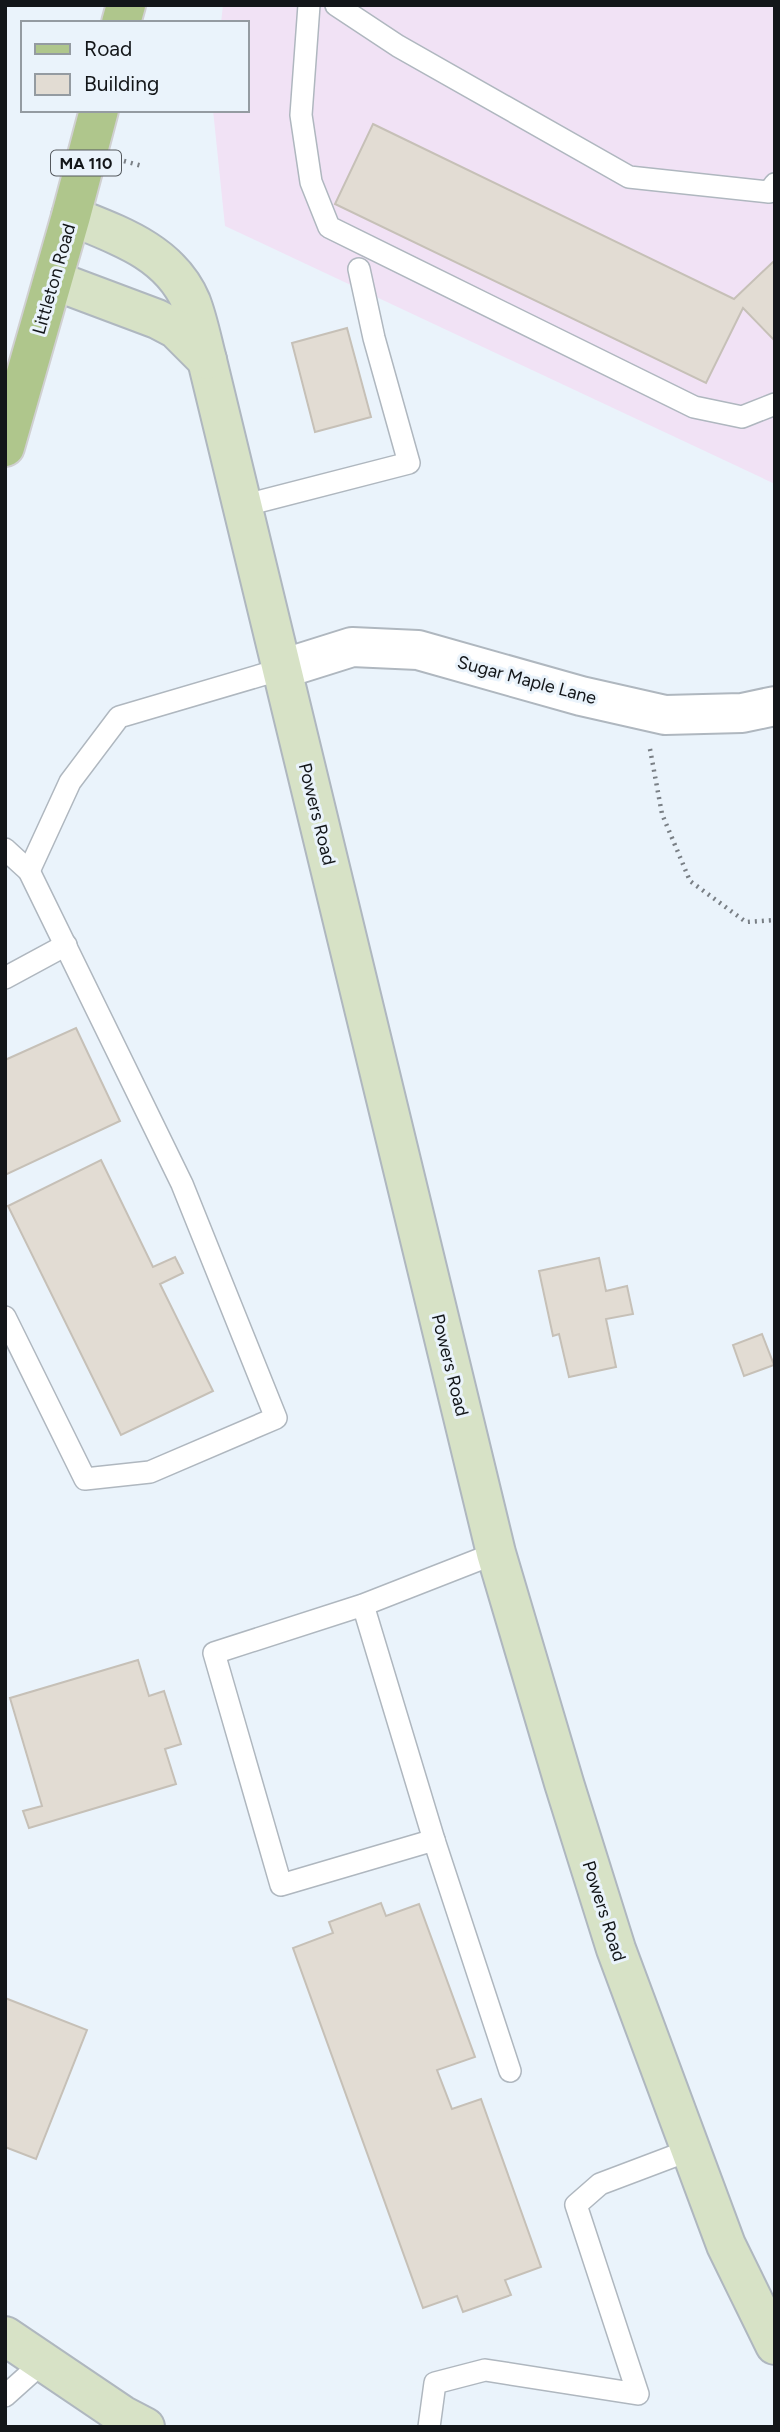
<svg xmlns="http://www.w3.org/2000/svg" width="780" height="2432" font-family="Figtree,sans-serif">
<rect width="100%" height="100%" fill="#eaf3fb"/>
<path fill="#f1e2f5" d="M223,5H775V484L225,226L213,110H247V23H221Z"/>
<g fill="#e2dcd3" stroke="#c6c0b7" stroke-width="2">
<path d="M373,124L734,299L775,260V341L743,308L706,383L335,204Z"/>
<path d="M347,328L371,417L315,432L292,343Z"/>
<path d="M76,1028L120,1121L5,1175V1060Z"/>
<path d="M101,1160L153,1267L175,1257L183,1273L160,1284L213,1391L121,1435L8,1206Z"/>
<path d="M599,1258L606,1291L627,1286L633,1314L606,1319L616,1367L569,1377L559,1334L553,1336L539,1271Z"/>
<path d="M762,1334L774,1365L744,1376L733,1345Z"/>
<path d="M138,1660L149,1696L164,1691L181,1744L165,1749L176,1784L29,1828L23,1811L42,1806L10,1698Z"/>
<path d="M381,1903L386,1916L419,1904L475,2057L437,2070L452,2109L481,2099L541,2267L505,2280L511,2295L463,2312L457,2296L423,2308L293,1948L333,1933L329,1922Z"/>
<path d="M5,1998L87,2030L36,2159L5,2147Z"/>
</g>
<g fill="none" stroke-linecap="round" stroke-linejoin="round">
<defs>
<g id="lane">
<path d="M309,5L301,115L311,182L329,227L694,407L742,417L775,404"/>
<path d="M336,5L398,46L629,177L769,192L775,184"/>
<path d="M242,506L409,463L374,338L359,269"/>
<path d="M5,849L29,871L182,1184L276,1418L150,1472L85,1479L5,1317"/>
<path d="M29,871L70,782L119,717L282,669"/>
<path d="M5,978L66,945"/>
<path d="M363,1605L434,1840L281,1885L214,1653L363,1605L496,1553"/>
<path d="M434,1840L510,2071"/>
<path d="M5,2396L43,2362"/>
<path d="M429,2427L435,2383L485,2370L638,2394L576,2205L600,2184L690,2150"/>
</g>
<path id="street" d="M282,669L352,647L418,650L581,696L665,715L742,713L775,706"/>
<g id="secondary">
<path d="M71,216C118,235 170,252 191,302C198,320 202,341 207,360L496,1553L564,1783L616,1949L726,2245L775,2345"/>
<path d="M53,280L157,319L176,329L207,360"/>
<path d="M5,2336L122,2415L145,2427"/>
</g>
<g id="primary">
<path d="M121,23L126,5"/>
<path d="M5,447L71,216L99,110"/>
</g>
</defs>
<use href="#lane" stroke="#afb7bf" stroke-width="24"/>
<use href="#street" stroke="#afb7bf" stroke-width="42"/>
<use href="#secondary" stroke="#afb7bf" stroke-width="42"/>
<use href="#primary" stroke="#d0d0d1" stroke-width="42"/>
<g stroke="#797f85" stroke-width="4.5" stroke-dasharray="2 5" stroke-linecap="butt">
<path d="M124,161L142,166"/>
<path d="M650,749L662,814L690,881L746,922L775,920"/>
</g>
<use href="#lane" stroke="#fff" stroke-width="21"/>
<use href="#street" stroke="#fff" stroke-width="38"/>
<use href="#secondary" stroke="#d7e2c6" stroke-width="38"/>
<use href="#primary" stroke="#afc68c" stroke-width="38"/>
</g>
<g text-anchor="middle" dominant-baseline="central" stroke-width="6" stroke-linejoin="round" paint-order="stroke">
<rect fill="#eaf3fb" stroke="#54585d" stroke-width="2" x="51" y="150.5" width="70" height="25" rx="5"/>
<g font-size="16" font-weight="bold" fill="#131619">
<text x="86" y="163">MA 110</text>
</g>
<g font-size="18" fill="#131619" stroke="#eaf3fb">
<text transform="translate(54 279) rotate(-74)">Littleton Road</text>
<text transform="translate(527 680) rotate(15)">Sugar Maple Lane</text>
<text transform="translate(317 814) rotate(76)">Powers Road</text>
<text transform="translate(450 1365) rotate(76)">Powers Road</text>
<text transform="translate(604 1911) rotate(72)">Powers Road</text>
</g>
</g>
<rect width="780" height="2432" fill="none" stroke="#131619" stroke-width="14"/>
<rect x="21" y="21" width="228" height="91" fill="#eaf3fb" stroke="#949ba1" stroke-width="2"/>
<rect x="35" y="44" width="35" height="10" fill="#afc68c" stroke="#949ba1" stroke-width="2"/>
<text x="84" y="56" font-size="21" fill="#131619">Road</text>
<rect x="35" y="74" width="35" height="21" fill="#e2dcd3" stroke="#949ba1" stroke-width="2"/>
<text x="84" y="91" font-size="21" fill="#131619">Building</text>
</svg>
